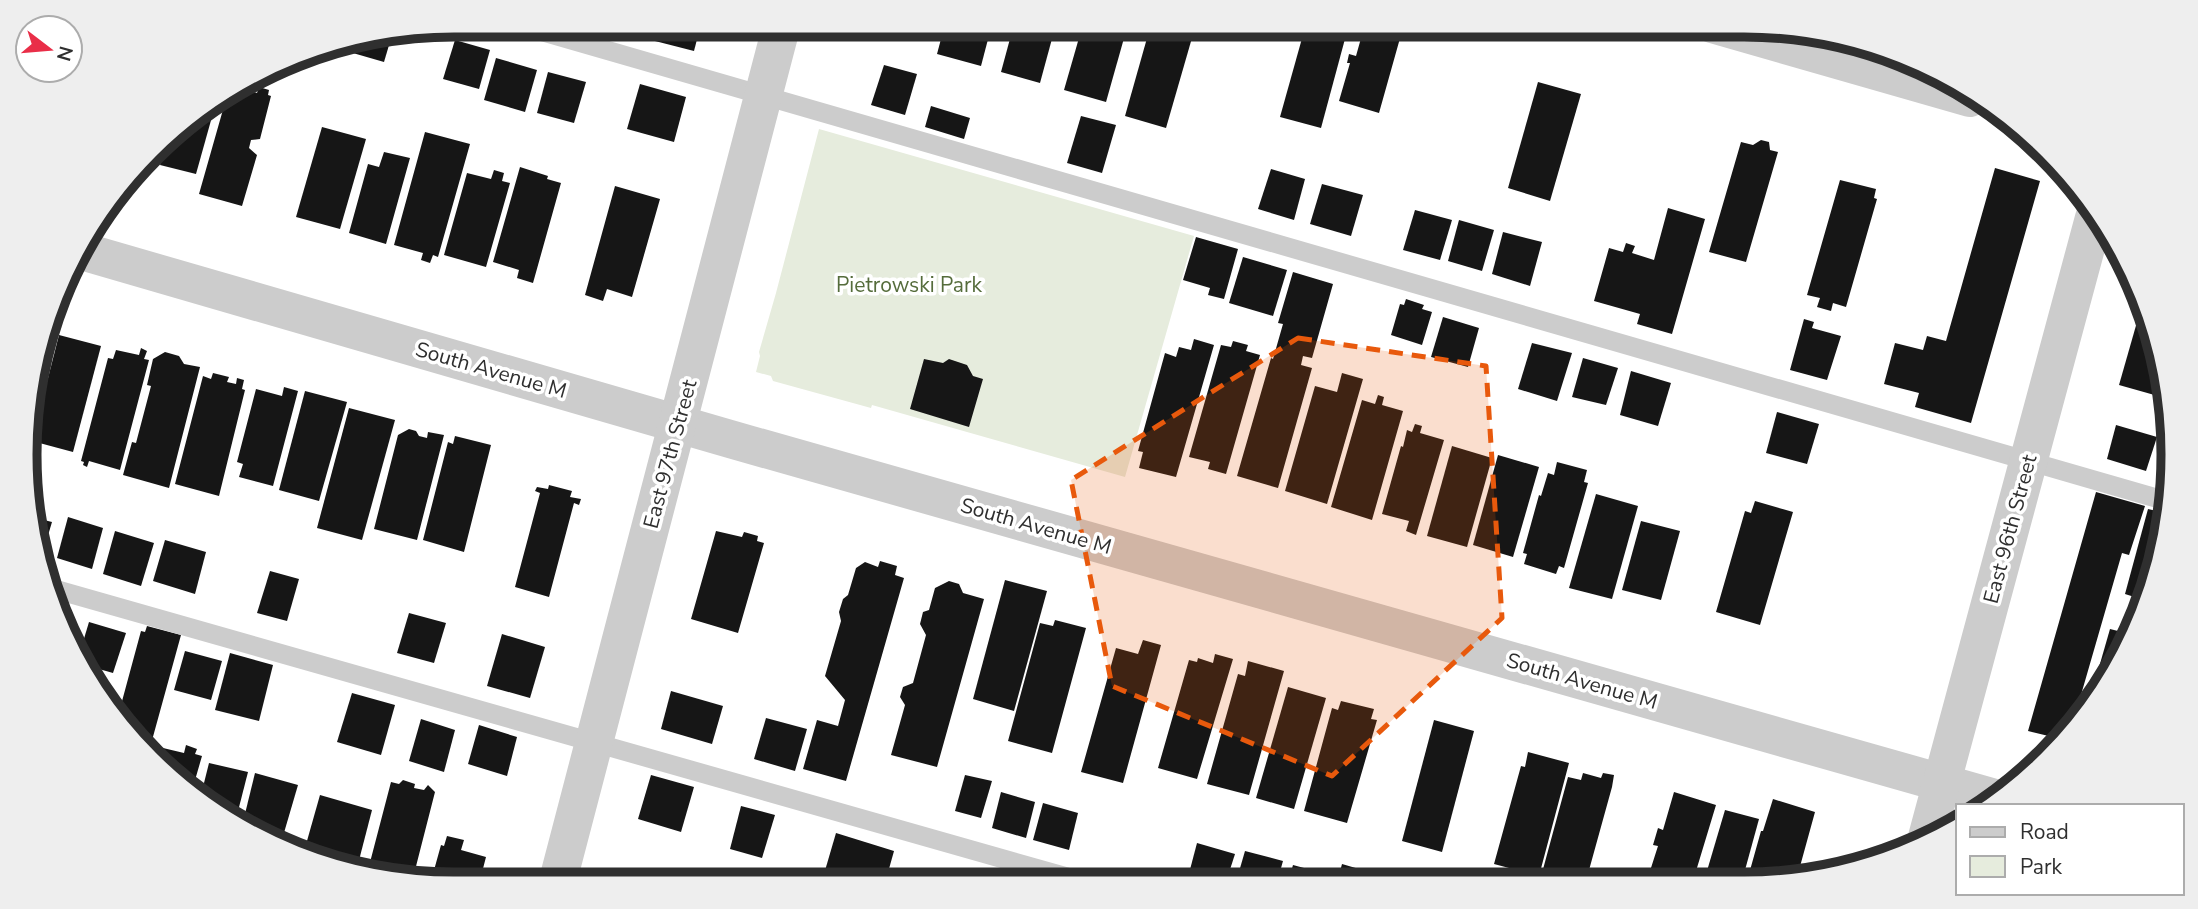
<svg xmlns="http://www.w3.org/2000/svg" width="2198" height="909" font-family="'Nunito Sans',sans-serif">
<rect width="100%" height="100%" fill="#fff"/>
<path fill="#e6ecdd" d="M819,129L1194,236L1125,477L872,405L871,408L773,381L771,376L756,372L760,356L759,352L776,293Z"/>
<g fill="#161616">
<path d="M656,24H701L694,51L651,40Z"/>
<path d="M945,24H992L981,66L937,54Z"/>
<path d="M1014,24H1056L1040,83L1001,72Z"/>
<path d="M1083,24H1128L1106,102L1064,90Z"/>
<path d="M1151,24H1196L1166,128L1125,116Z"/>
<path d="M1306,24H1349L1321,128L1280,117Z"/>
<path d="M1365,24H1404L1379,113L1339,101L1350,63H1347L1349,54L1356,56Z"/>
<path d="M392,35L384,62L339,49L340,43Z"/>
<path d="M455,40L490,50L479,89L443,79Z"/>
<path d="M496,58L537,70L525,112L484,100Z"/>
<path d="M884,65L917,74L905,115L871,105Z"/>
<path d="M548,72L586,82L574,123L537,113Z"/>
<path d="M1538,82L1581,94L1550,201L1508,188Z"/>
<path d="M640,84L686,97L674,142L627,129Z"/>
<path d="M259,87L269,90L268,95L271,96L260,139L251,140L249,148L257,155L242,206L199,194L226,99L244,89L257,93Z"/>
<path d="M215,106L196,174L160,165L171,131Z"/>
<path d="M931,106L970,118L964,139L925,127Z"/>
<path d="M1081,116L1116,125L1102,173L1067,163Z"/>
<path d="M322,127L366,139L340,229L296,217Z"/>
<path d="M425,132L470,144L438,257L433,255L430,263L421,260L423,253L394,245Z"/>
<path d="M1761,140L1769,142L1770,150L1778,152L1746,262L1709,252L1741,142L1753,145Z"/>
<path d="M384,152L410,158L386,244L349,233L368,164L379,167Z"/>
<path d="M520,167L548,176L547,179L561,183L533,283L517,278L519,270L493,262Z"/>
<path d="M1995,168L2040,181L1971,423L1915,407L1919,393L1884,384L1895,343L1923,350L1927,336L1946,341Z"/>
<path d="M1271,169L1305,179L1294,220L1258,209Z"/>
<path d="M494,170L504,173L502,181L510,183L486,267L444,255L467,173L491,179Z"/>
<path d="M1840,180L1876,189L1874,198L1877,199L1846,307L1833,303L1831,311L1817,307L1820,298L1807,295Z"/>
<path d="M1322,184L1363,195L1351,236L1310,224Z"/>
<path d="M615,186L660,199L632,297L607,289L603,301L585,295Z"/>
<path d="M1668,208L1705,219L1672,334L1637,324L1640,314L1594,301L1609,248L1623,252L1626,243L1635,246L1632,253L1654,260Z"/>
<path d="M1415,210L1452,220L1440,260L1403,250Z"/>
<path d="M1459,220L1494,230L1482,271L1448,261Z"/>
<path d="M1503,232L1542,242L1530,286L1492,274Z"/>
<path d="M1196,237L1238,249L1224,299L1208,295L1210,288L1183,280Z"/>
<path d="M1243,257L1287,270L1273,316L1229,303Z"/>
<path d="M1293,272L1333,284L1312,358L1303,356L1301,365L1312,368L1278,488L1237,476L1271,358L1273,359L1283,324L1278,323Z"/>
<path d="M1406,299L1424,305L1422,309L1432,312L1422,345L1391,335L1400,304L1404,305Z"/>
<path d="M2141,308L2161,384L2158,396L2119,385Z"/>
<path d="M1443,317L1479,328L1468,367L1431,357Z"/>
<path d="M1804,319L1814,322L1812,328L1841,336L1827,380L1790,370Z"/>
<path d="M54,322L57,323L29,423L28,398Z"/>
<path d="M59,335L101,346L73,452L32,441Z"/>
<path d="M1194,339L1214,345L1176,477L1139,468L1143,452L1138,451L1165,353L1176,357L1179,347L1191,350Z"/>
<path d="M1233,341L1248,345L1246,351L1260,355L1226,474L1208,469L1210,462L1189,457L1221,345L1231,347Z"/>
<path d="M1532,343L1572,353L1557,401L1518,389Z"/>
<path d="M141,348L147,351L144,359L149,360L120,470L89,461L87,467L83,465L84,462L81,461L108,358L113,359L116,350L139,355Z"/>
<path d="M165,352L179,356L184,364L200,367L169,488L123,475L132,442L136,443L151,386L147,385L153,359Z"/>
<path d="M1583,358L1618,368L1606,405L1572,397Z"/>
<path d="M924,359L943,363L949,359L967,365L973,376L983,379L969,427L910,409Z"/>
<path d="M1631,371L1671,383L1658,426L1620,415Z"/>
<path d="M213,373L229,377L227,382L236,384L237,378L244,380L242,389L245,390L219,496L175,484L203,376L211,379Z"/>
<path d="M1342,373L1363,379L1327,504L1285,491L1315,386L1337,392Z"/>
<path d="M284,387L298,391L273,486L239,477L243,464L237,462L256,389L282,396Z"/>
<path d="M305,391L347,402L319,501L279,490Z"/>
<path d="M1378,395L1384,397L1382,405L1403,411L1372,520L1331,507L1362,400L1375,404Z"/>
<path d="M349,408L395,420L362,540L317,528Z"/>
<path d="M1777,412L1819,424L1807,464L1766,453Z"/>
<path d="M1415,424L1422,426L1420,433L1444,440L1416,535L1406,531L1409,521L1382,514L1401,446L1403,447L1407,430L1412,432Z"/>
<path d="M2116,425L2157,437L2146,471L2107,459Z"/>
<path d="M2171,427H2172L2166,476L2157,474Z"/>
<path d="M409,429L416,431L419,436L427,438L428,432L444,435L417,540L374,529L398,435Z"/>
<path d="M455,436L491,445L464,552L423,540L448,442L453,444Z"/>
<path d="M1452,446L1492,458L1467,547L1427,536Z"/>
<path d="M1498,455L1539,467L1513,557L1473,545Z"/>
<path d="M1557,462L1587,470L1584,482L1588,483L1564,568L1559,566L1556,574L1524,564L1527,554L1523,553L1539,495L1541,496L1548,473L1554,475Z"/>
<path d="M549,485L572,491L570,497L581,499L579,505L574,503L549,597L515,587L540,493L535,491L537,487L548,489Z"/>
<path d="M2096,492L2145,506L2129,555L2122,553L2072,726L2061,739L2028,731Z"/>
<path d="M1596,494L1638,506L1612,599L1569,588Z"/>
<path d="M1755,501L1793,512L1760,625L1716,612L1745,511L1751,513Z"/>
<path d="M2148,509L2161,512L2151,592L2147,601L2125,594Z"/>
<path d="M32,517L52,522L41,559L33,539Z"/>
<path d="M68,517L103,528L92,569L57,558Z"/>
<path d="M1641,521L1680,531L1661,600L1622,590Z"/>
<path d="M115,531L154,543L141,586L103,574Z"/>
<path d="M716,531L742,537L744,532L758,536L757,541L764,543L738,633L691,619Z"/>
<path d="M165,540L206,552L195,594L153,581Z"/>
<path d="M880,561L897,566L895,575L904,578L846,781L803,769L817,720L838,726L845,700L825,676L841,621L839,612L843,599L848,595L856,568L865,562L878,567Z"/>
<path d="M270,571L299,579L287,621L257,613Z"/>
<path d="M1005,580L1047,591L1014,711L973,699Z"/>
<path d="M949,581L959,584L963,593L984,599L937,767L891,755L905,705L900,697L903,687L913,683L926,635L920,624L923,612L929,610L935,588Z"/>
<path d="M409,613L446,623L434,663L397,653Z"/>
<path d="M1055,620L1086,628L1052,753L1008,741L1040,623L1053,626Z"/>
<path d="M89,622L126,633L113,673L85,665L80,652Z"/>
<path d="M147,626L181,635L151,744L142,741L144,735L133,732L118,716L141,631L145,632Z"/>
<path d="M2110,629L2130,634L2101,694L2087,709Z"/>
<path d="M502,634L545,647L530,698L487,686Z"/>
<path d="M1143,640L1161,645L1123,783L1081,772L1116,648L1138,654Z"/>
<path d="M185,651L222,661L211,700L174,690Z"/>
<path d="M230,653L273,665L259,721L215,710Z"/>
<path d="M1215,654L1233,659L1197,779L1158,768L1189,660L1197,662L1198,658L1213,663Z"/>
<path d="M1248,661L1284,671L1249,795L1207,784L1238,674L1245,676Z"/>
<path d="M1288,687L1326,698L1294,809L1256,798Z"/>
<path d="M671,691L723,706L712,744L661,729Z"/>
<path d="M352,693L395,705L381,755L337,742Z"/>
<path d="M1341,701L1374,709L1371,719L1377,720L1347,823L1304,811L1332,708L1338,710Z"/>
<path d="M766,718L807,729L795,771L754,759Z"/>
<path d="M421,719L455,730L444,772L409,761Z"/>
<path d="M1434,720L1474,731L1442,852L1402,841Z"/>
<path d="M479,725L517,737L507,776L468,764Z"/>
<path d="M186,745L197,749L195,754L202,756L191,794L159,760L163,748L184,753Z"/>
<path d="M1528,752L1569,763L1539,876L1494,864L1521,766L1525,767Z"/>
<path d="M209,763L248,772L236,819L200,799Z"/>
<path d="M255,773L298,785L281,843L243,822Z"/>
<path d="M1583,773L1601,778L1603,773L1614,775L1612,787L1586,881H1572L1542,873L1568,777L1581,780Z"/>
<path d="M651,775L694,787L681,832L638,819Z"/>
<path d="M965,775L992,781L981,818L955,811Z"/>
<path d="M403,780L415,784L414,788L424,790L428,785L435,792L413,878L368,870L391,782L399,784Z"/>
<path d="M1001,792L1035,802L1026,838L992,828Z"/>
<path d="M1674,792L1716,805L1693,881H1646V879L1642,878L1645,869L1650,871L1658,846L1653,845L1658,828L1663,830Z"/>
<path d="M320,795L372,810L357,868L317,862L303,855Z"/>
<path d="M1773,799L1815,812L1796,881H1747L1761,831H1763Z"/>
<path d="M1043,803L1078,813L1069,850L1033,840Z"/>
<path d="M741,806L775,815L762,858L730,849Z"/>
<path d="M1725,810L1759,819L1742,881H1704Z"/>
<path d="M836,833L894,851L885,883H856L824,874Z"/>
<path d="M447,836L464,840L461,850L486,857L479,884H454L431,881L441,845L444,846Z"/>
<path d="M1197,843L1235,854L1226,882L1187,881Z"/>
<path d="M1245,851L1283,861L1277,882H1236Z"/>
<path d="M1342,864L1383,876L1381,882H1337Z"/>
<path d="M1293,865L1330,875L1328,882H1288Z"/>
<path d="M667,878L684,883V884H666Z"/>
</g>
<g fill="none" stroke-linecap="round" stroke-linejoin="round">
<g stroke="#ccc" stroke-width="19">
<path d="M516,24L2163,500"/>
<path d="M54,589L1088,883"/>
</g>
<g stroke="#ccc" stroke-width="38">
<path d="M1712,24L1970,98"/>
<path d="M78,250L730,439L1995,798"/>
<path d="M1926,841L2094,218"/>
<path d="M557,884L782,24"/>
</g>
</g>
<path fill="#e8590c" fill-opacity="0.2" stroke="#e8590c" stroke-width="5" stroke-dasharray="14 9" stroke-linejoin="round" d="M1298,338L1486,366L1502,618L1332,776L1112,686L1071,480Z"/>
<g text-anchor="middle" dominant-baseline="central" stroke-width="7" stroke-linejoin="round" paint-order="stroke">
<g font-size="21" fill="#556c3b" stroke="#fff">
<text x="909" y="285">Pietrowski Park</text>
</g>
<g font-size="21" fill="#2f2f2f" stroke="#fff">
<text transform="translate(491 370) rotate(16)">South Avenue M</text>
<text transform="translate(670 454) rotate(-75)">East 97th Street</text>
<text transform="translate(1036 526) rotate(16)">South Avenue M</text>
<text transform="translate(2010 529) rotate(-75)">East 96th Street</text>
<text transform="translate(1582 681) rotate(16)">South Avenue M</text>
</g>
</g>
<path d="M0 0H2198V909H0ZM454 37H1744A417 417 0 0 1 2161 454V455A417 417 0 0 1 1744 872H454A417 417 0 0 1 37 455V454A417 417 0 0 1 454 37Z" fill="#eee" fill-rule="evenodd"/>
<path fill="none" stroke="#2f2f2f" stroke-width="9" d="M454 37H1744A417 417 0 0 1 2161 454V455A417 417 0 0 1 1744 872H454A417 417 0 0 1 37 455V454A417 417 0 0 1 454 37Z"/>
<rect x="1956" y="804" width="228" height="91" fill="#ffffff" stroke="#acacac" stroke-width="2"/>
<rect x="1970" y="827" width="35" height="10" fill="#cccccc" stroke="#acacac" stroke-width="2"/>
<text x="2020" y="839" font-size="21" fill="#2f2f2f">Road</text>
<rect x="1970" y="856" width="35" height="21" fill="#e6ecdd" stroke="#acacac" stroke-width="2"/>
<text x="2020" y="874" font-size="21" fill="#2f2f2f">Park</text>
<g transform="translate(49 49) rotate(106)"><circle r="33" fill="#ffffff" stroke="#acacac" stroke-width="2"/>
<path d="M0-5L12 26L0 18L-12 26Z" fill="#e92e48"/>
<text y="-10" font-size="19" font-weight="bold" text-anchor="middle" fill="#2f2f2f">N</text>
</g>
</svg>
